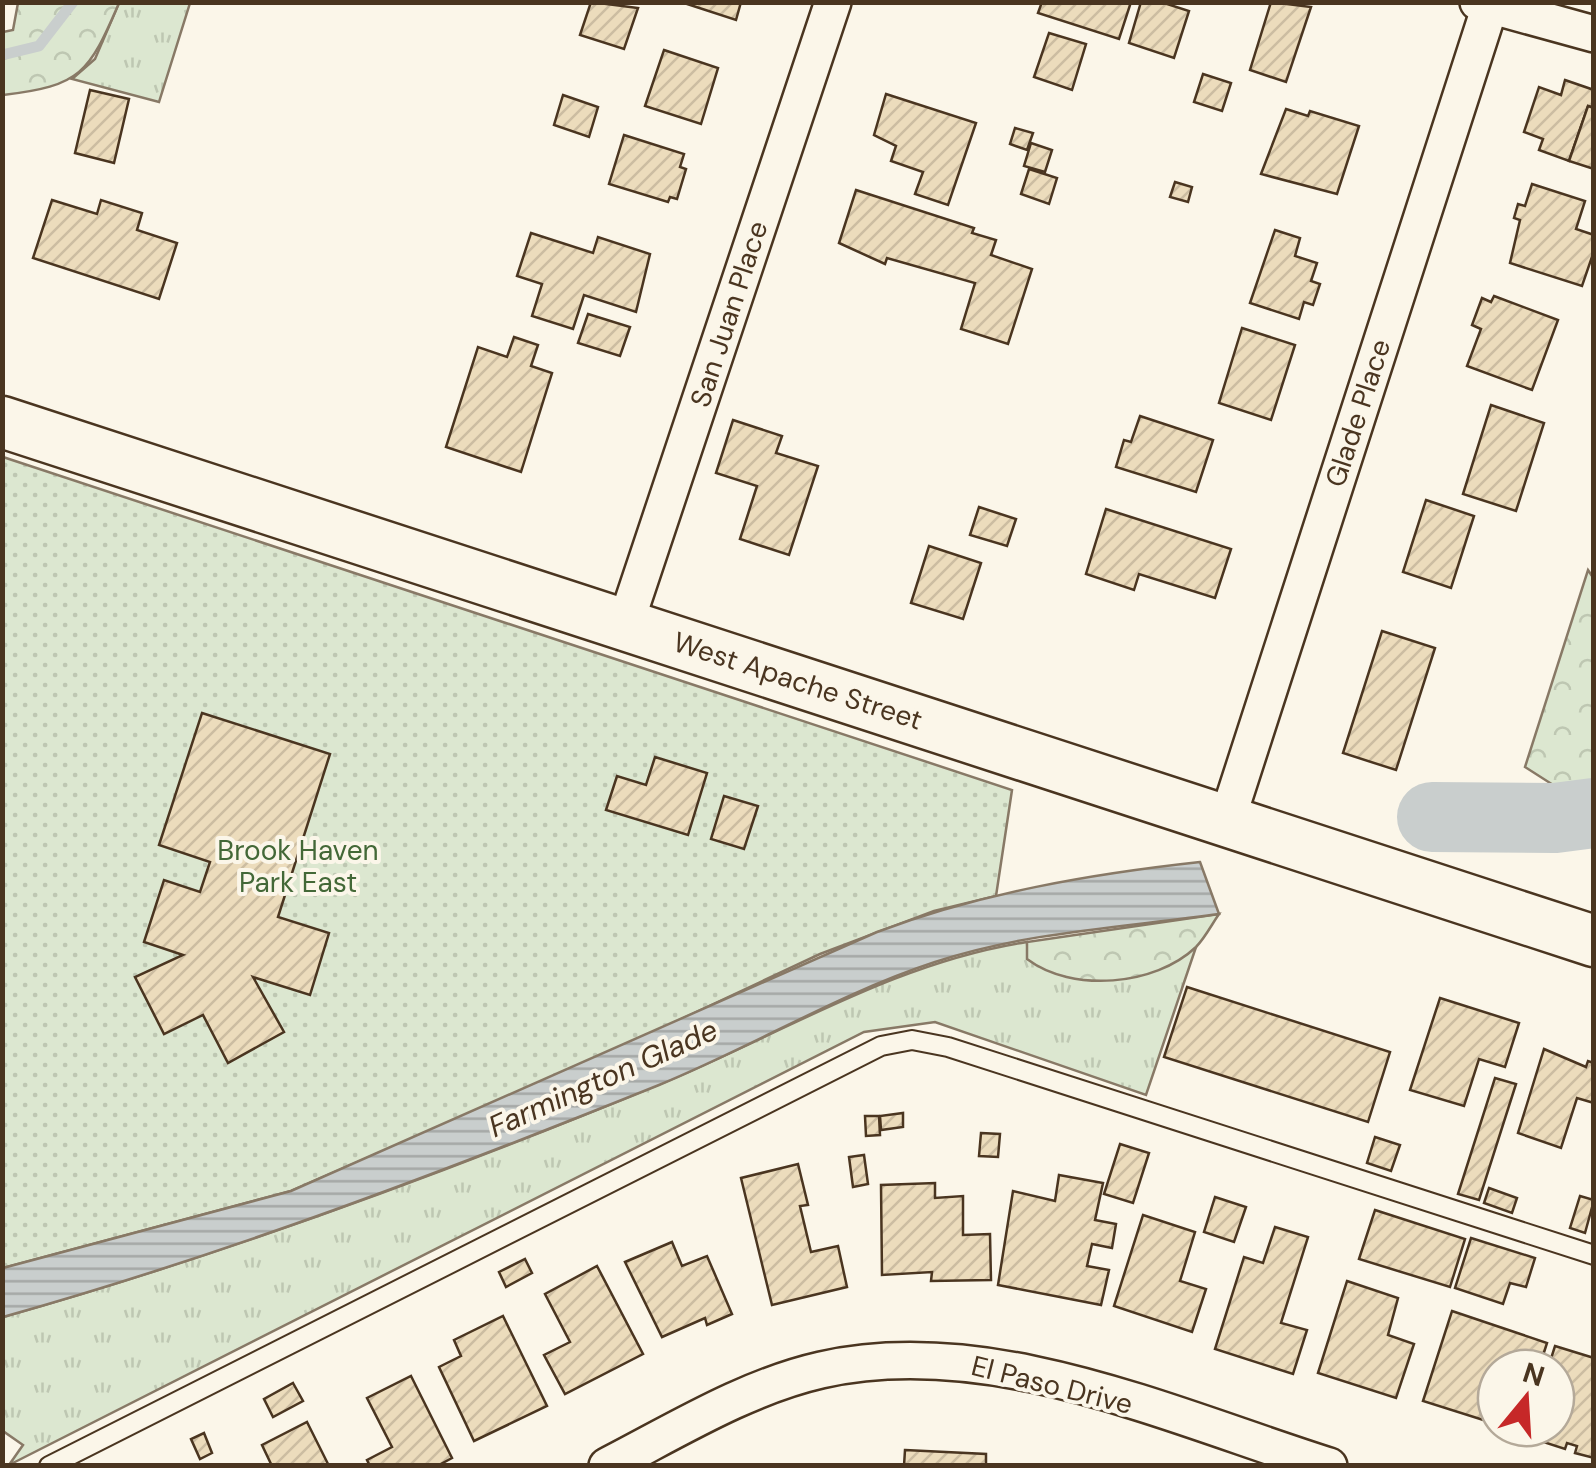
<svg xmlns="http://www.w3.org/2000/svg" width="1596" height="1468" font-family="'DM Sans',sans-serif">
<defs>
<pattern id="grass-tufts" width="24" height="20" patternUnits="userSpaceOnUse" patternTransform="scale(2.5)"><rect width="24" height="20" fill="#dce7d0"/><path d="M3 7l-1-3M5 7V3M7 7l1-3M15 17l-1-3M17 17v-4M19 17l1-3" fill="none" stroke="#bec7b2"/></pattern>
<pattern id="forest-crowns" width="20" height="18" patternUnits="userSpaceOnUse" patternTransform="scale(2.5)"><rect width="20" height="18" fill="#dce7d0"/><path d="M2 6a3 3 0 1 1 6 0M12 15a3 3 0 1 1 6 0" fill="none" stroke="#bec7b2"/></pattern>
<pattern id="park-dots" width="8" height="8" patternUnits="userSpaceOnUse" patternTransform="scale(2.5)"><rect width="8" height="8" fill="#dce7d0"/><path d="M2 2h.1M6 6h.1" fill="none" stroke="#bec7b2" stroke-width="1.8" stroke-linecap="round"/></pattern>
<pattern id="water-rules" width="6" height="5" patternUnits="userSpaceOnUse" patternTransform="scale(2.5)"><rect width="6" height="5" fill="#c9cecd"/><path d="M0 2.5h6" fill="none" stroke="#a5a8a6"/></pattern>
<pattern id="building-hatch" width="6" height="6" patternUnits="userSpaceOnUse" patternTransform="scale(2.5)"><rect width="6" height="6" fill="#ecdcbc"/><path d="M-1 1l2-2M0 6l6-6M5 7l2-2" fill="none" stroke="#ccbda1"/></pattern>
</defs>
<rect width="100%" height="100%" fill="#fbf6e9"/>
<g fill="url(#grass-tufts)" stroke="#887966" stroke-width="2.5">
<path d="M119,3H190L159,102L72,79L95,59Z"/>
<path d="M1027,942L1028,959L1148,973L1196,947L1146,1095L935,1022L864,1032L9,1465L23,1445L3,1431V1317C227,1254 445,1173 660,1084C782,1034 895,962 1027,942Z"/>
</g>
<g fill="url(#forest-crowns)" stroke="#887966" stroke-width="2.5">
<path d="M18,3V2L119,3C89,73 81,86 3,95V32L13,30Z"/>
<path d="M1588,570L1594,579L1593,785L1561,790L1525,767Z"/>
<path d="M1219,914C1212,924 1205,938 1196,947C1155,986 1072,993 1027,959V942Z"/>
</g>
<path fill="url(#park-dots)" stroke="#887966" stroke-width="2.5" d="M3,457L1012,790L996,896L934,911L820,954L607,1054L291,1191L3,1268Z"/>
<path fill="url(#water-rules)" stroke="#887966" stroke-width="2.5" d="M1200,862L1219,914C1126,927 1025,932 935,962C840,993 752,1047 659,1085C443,1172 227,1254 3,1317V1268L291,1191L877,932C981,893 1090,874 1200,862Z"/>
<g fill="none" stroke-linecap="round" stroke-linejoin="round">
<path stroke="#c9cecd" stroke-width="11" d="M2,55L39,46L73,2"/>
<path stroke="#c9cecd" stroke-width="70" d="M1432,817L1555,818L1594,813"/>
</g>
<g fill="url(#building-hatch)" stroke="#4a3520" stroke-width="2.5">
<path d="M591,2L638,8L624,49L580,35Z"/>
<path d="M681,2H741L736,20Z"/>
<path d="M1042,2H1131L1119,39L1038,13Z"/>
<path d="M1141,2H1161L1189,11L1174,58L1129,43Z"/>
<path d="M1271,2L1311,7L1286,82L1250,70Z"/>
<path d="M1049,33L1086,44L1072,90L1034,77Z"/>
<path d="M664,50L718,68L701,124L645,106Z"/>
<path d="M1203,74L1231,83L1222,111L1194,102Z"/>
<path d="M1565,80L1594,90V108L1588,106L1569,161L1539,150L1543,139L1524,132L1539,87L1561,95Z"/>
<path d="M90,90L129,99L114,163L75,153Z"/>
<path d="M886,94L976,123L948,205L915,194L923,172L891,161L896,146L874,135Z"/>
<path d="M563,95L598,107L589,137L554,125Z"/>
<path d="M1588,106L1594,108V169L1569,161Z"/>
<path d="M1286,109L1308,116L1310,111L1359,126L1337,194L1261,174Z"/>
<path d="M1015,128L1033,133L1027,150L1010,144Z"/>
<path d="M624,135L684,154L680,167L686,169L677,199L670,197L668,202L609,184Z"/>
<path d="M1031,143L1052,150L1045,172L1024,166Z"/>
<path d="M1029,169L1057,178L1049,204L1021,194Z"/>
<path d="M1175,182L1192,187L1188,202L1170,197Z"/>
<path d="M1532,184L1585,201L1576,229L1594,235V251L1582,286L1510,263L1520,220L1514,218L1518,204L1525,206Z"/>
<path d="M856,190L974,228L972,233L996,240L991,255L1032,269L1008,344L961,329L975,283L887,258L885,264L839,243Z"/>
<path d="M52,200L97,214L101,200L142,213L137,230L177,243L159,299L33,258Z"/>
<path d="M1275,230L1300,238L1295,256L1317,263L1311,281L1320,284L1313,305L1304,302L1299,319L1250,303Z"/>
<path d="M531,233L593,253L598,237L650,254L636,312L584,295L573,329L532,316L542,284L517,276Z"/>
<path d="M1494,296L1558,320L1532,390L1467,366L1481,329L1472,325L1482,298L1491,302Z"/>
<path d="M588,314L630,327L620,356L578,343Z"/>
<path d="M1242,328L1295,345L1271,420L1219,403Z"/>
<path d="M514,337L538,345L531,366L552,373L521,472L446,447L478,347L507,357Z"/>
<path d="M1491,405L1544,423L1516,511L1463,494Z"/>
<path d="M1140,416L1213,440L1196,492L1116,467L1124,440L1131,442Z"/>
<path d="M733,420L782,436L776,453L818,466L789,555L740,539L757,486L716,473Z"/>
<path d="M1426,500L1474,516L1451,588L1403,572Z"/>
<path d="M979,507L1016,519L1007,546L970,535Z"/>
<path d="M1106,509L1231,549L1215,598L1139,574L1134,590L1086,574Z"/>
<path d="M929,546L981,563L963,619L911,603Z"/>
<path d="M1382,631L1435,648L1396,770L1343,753Z"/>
<path d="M202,713L330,754L278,917L329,933L310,995L253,977L284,1032L228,1063L203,1015L164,1034L135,977L183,955L144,942L164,880L200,892L210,862L159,845Z"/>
<path d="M655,757L707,773L688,835L606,810L617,776L646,785Z"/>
<path d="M724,796L758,806L744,849L711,839Z"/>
<path d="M1187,987L1390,1052L1368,1122L1164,1057Z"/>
<path d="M1440,998L1519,1023L1505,1067L1479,1059L1464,1106L1410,1090Z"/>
<path d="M1544,1049L1586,1067L1588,1061L1594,1063V1103L1577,1098L1561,1148L1518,1133Z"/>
<path d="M1495,1078L1516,1084L1479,1200L1458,1194Z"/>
<path d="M903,1113V1127L881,1130L880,1116Z"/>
<path d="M865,1116H879L880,1135L866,1136Z"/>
<path d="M981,1133L1000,1134L998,1157L979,1156Z"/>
<path d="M1375,1137L1400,1145L1391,1171L1367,1163Z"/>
<path d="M1120,1144L1149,1153L1133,1203L1104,1194Z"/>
<path d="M864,1155L868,1184L853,1187L849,1157Z"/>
<path d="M798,1164L808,1205L800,1206L811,1252L838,1246L847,1287L772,1305L741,1178Z"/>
<path d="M1059,1175L1103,1183L1095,1220L1116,1224L1112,1248L1092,1244L1087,1266L1109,1270L1101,1305L998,1285L1013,1191L1055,1201Z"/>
<path d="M935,1183V1198L963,1196V1235L990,1234L991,1280L931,1281L932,1272L882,1275L881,1185Z"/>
<path d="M1489,1188L1517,1198L1512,1213L1484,1203Z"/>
<path d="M1580,1196L1594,1200L1585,1233L1570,1228Z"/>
<path d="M1215,1197L1246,1207L1234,1242L1204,1232Z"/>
<path d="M1375,1210L1465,1239L1450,1287L1359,1259Z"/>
<path d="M1143,1215L1195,1232L1180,1281L1206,1289L1192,1332L1114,1306Z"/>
<path d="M1275,1227L1308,1237L1281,1323L1307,1330L1293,1374L1215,1349L1244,1257L1263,1263Z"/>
<path d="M1471,1238L1535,1258L1526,1287L1510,1283L1503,1304L1455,1288Z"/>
<path d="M672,1242L682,1266L707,1256L732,1314L707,1325L705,1318L662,1337L625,1262Z"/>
<path d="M525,1259L532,1273L506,1287L499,1272Z"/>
<path d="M597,1266L643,1354L565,1394L544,1355L570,1342L545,1294Z"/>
<path d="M1347,1281L1398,1298L1388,1335L1414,1344L1396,1398L1318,1373Z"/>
<path d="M1452,1311L1547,1343L1539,1368H1496V1424L1423,1401Z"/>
<path d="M503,1316L547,1406L474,1441L439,1367L461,1356L454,1340Z"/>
<path d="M1555,1346L1594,1358V1458L1575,1453L1577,1446L1567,1443L1565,1449L1531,1438L1534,1428H1556V1368H1548Z"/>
<path d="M411,1376L452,1458L437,1466H370L367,1460L392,1447L367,1398Z"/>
<path d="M293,1383L303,1401L273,1417L264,1399Z"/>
<path d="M307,1422L329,1466H272L262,1445Z"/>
<path d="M204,1433L212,1453L200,1459L191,1439Z"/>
<path d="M905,1450L986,1454V1466H904Z"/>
</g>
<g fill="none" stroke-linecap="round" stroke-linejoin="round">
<defs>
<path id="lane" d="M49,1466L881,1046L912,1040L948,1047L1594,1255"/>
<g id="street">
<path d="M1478,2L1594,34"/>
<path d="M625,625L833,2"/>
<path d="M1227,820L1490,6"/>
<path d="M607,1466C675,1431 746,1387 821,1370C989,1332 1171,1416 1329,1466"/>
</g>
<path id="secondary" d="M2,422L1594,941"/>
</defs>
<use href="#lane" stroke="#4a3520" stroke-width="22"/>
<use href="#street" stroke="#4a3520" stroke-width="40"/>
<use href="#secondary" stroke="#4a3520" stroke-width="55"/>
<use href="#lane" stroke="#fbf6e9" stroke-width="18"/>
<use href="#street" stroke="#fbf6e9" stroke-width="35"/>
<use href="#secondary" stroke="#fbf6e9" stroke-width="50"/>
</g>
<g text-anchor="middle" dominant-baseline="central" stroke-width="8" stroke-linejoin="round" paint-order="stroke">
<g font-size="28" fill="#4a3520" stroke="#fbf6e9">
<text transform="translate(729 314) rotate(-72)">San Juan Place</text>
<text transform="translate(1358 413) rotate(-72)">Glade Place</text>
<text transform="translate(798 681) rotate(18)">West Apache Street</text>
<text transform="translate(1052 1385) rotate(14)">El Paso Drive</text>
</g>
<g font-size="28" fill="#436837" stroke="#fbf6e9">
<text x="298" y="850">Brook Haven<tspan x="298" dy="32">Park East</tspan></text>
</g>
<g font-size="30" font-style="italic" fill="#4a3520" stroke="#fbf6e9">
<text transform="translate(603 1078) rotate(-24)">Farmington Glade</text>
</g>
</g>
<rect width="1596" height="1468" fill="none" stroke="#4a3520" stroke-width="10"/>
<g transform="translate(1526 1398) rotate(18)"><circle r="48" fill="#fbf6e9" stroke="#b4a999" stroke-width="2.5"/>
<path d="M0-8L18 38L0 25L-18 38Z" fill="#c62828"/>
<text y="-15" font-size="28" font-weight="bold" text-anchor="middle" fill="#4a3520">N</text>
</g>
</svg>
